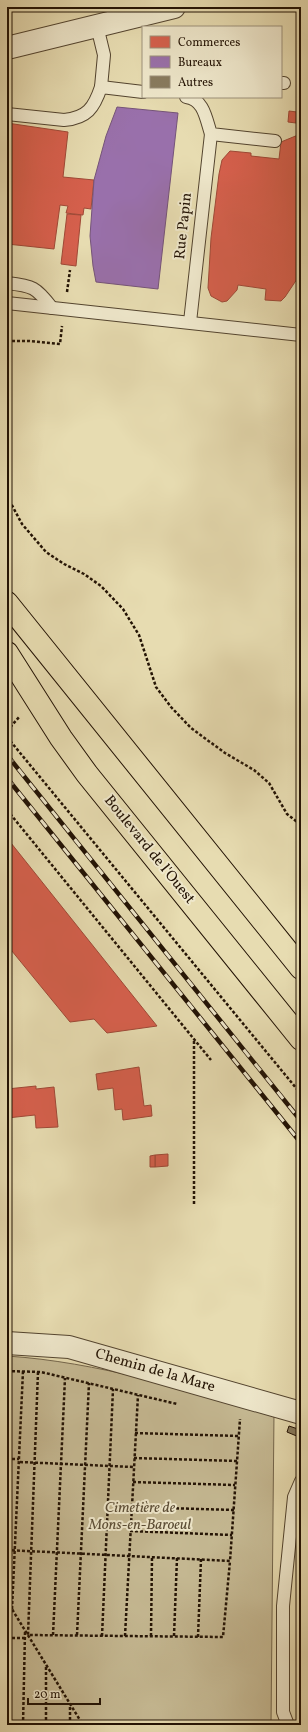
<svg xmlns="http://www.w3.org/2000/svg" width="308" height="1732" font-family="Vollkorn,serif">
<rect width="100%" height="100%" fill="#e7dcb1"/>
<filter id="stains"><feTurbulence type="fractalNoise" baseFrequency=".005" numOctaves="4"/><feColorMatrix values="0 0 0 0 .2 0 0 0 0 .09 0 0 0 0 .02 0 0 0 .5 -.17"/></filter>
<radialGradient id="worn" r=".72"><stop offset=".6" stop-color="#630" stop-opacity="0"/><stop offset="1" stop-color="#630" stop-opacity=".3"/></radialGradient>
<path fill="#c6ba94" stroke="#74664c" d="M7,1356C98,1362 186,1390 274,1413L271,1725H7Z"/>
<g fill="#d6604d" stroke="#a04937">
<path d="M289,111L297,112L296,123L288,122Z"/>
<path d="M7,123L68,132L63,177L94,180L91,209L84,208L83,215L66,213L68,206L60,205L54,249L7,244Z"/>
<path d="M298,135L301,138V273L285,297L281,301L265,300L266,289L238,285L237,290L227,301L222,302L211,296L208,288L211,238L219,174L222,160L230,151L251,153V156L279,159L281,142Z"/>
<path d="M67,214L81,215L76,266L61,264Z"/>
<path d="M7,838L157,1026L107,1033L94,1019L70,1022L7,945Z"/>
<path d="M139,1067L144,1106L151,1105L152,1116L123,1120L122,1109L115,1110L113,1088L98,1090L96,1074Z"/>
<path d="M36,1086V1089L54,1087L58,1127L36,1128L35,1115L7,1118V1089Z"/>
<path d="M168,1154V1166L155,1167V1155Z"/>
<path d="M155,1155V1167H150V1156Z"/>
</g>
<path fill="#9970ab" stroke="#755479" d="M117,107L178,113L158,289L96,282L93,266L90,236L94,180L106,136Z"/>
<path fill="#887b5e" stroke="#221204" d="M289,1426L301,1430L299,1437L287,1432Z"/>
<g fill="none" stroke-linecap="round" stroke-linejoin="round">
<defs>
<g id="lane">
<path d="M97,26L104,55L101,87"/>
<path d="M281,83H284"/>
<path d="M186,97C204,99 206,119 211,134L275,141"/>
<path d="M7,114L64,120C87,118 94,108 101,87L143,92"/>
<path d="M7,283C33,286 36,287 52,308"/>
<path d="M7,303L301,335"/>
<path d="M190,322L211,134"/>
<path d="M288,1725L283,1712V1606L294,1497L301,1481"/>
</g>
<g id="street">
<path d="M7,48L174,7"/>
<path d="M7,1343L69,1347L301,1413"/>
</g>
<g id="primary">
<path d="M7,603L301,968"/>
<path d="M7,653L61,738L87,774L301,1039"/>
</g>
</defs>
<use href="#lane" stroke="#53442f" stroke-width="14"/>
<use href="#street" stroke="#53442f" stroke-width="24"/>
<use href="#primary" stroke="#221204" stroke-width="24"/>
<g stroke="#221204" stroke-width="2.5" stroke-dasharray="3 2" stroke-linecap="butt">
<path d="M67,292L70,270"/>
<path d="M7,341H29L60,344L62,326"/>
<path d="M7,496L22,524L46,552L64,564L84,574L101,586L123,609L139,635L156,687L171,707L191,728L225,753L254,770L269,783L287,814L301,825"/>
<path d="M7,731L20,716"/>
<path d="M7,737L301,1094"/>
<path d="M7,810L211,1060"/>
<path d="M194,1204V1040"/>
<path d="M7,1371L41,1372L177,1404"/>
<path d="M38,1372L28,1635L223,1637L230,1561"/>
<path d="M135,1433L238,1436"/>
<path d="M134,1458L237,1461"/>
<path d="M7,1459H19"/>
<path d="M20,1462L133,1467"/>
<path d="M133,1482L235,1485"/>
<path d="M131,1507L234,1510"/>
<path d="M130,1531L232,1535"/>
<path d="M7,1550L230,1561L240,1419"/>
<path d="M7,1601L83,1725"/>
<path d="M12,1609L23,1371"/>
<path d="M53,1635L65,1378"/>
<path d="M77,1635L89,1383"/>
<path d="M102,1636L113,1389"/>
<path d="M125,1636L138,1395"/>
<path d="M151,1636L152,1557"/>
<path d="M174,1636L177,1558"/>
<path d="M198,1637L201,1559"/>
<path d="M7,1638H25"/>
<path d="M7,1642L8,1604"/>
<path d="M23,1725L25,1632"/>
<path d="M46,1725V1666"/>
<path d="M70,1725V1706"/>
</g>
<use href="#lane" stroke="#efe8cc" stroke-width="12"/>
<use href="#street" stroke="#efe8cc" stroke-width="22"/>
<use href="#primary" stroke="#e7dcb1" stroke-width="22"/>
<defs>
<g id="rail">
<path d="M7,755L301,1121"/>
<path d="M7,778L301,1143"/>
</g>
</defs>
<use href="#rail" stroke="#221204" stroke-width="4.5"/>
<use href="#rail" stroke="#efe8cc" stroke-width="3" stroke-dasharray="9" stroke-linecap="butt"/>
</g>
<g text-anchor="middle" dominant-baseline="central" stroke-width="4" stroke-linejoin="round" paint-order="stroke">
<g font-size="15" fill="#221204" stroke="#efe8cc">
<text transform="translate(184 226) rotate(-84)">Rue Papin</text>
<text transform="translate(149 850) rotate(51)">Boulevard de l'Ouest</text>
<text transform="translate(155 1371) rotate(16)">Chemin de la Mare</text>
</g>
<g font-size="15" font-style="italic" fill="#5b4d36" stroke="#efe8cc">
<text x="140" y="1508">Cimetière de<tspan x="140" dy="17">Mons-en-Baroeul</tspan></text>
</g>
</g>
<rect width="308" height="1732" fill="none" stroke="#e7dcb1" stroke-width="24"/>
<rect x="8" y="8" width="292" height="1716" fill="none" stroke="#221204" stroke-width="2"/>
<rect x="12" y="12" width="284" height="1708" fill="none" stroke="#221204"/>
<rect x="142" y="26" width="140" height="72" fill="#efe8cc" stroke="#9d927c"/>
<rect x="150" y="36" width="20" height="12" fill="#d6604d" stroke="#9d927c"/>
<text x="178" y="46" font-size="12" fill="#221204">Commerces</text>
<rect x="150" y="56" width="20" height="12" fill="#9970ab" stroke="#9d927c"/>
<text x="178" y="66" font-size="12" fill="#221204">Bureaux</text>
<rect x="150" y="76" width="20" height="12" fill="#887b5e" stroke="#9d927c"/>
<text x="178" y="86" font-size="12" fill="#221204">Autres</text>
<path d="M28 1698v6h72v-6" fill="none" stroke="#221204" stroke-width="2"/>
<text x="34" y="1698" font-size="12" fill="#221204" stroke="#efe8cc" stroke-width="3" paint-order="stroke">20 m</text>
<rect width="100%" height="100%" filter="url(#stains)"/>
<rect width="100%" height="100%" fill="url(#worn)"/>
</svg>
